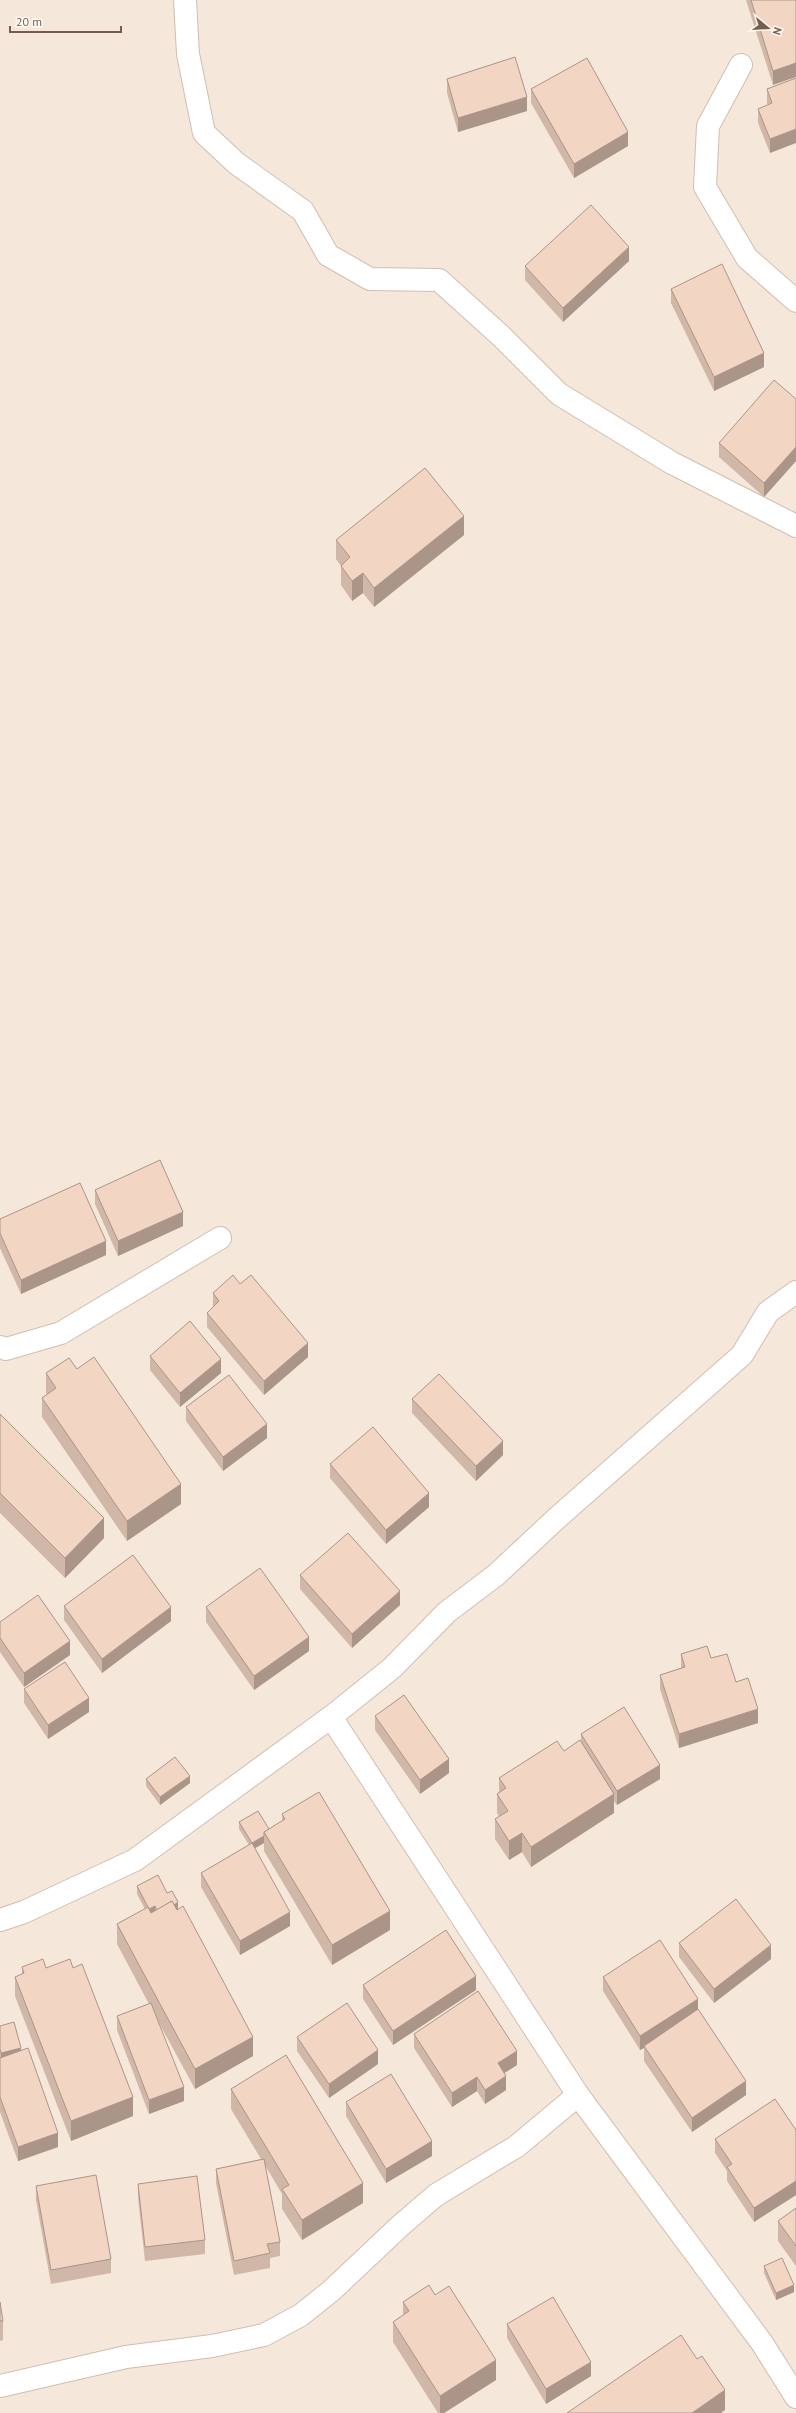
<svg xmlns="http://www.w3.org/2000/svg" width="796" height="2413" font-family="'PT Sans',sans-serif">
<rect width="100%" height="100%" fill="#fdf6ec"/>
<rect fill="#f5e8da" x="0" y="0" width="796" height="2413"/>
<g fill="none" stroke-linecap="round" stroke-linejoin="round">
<defs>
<g id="minor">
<path d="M185,0L188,54L204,133L236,163L303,211L328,255L370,279L439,280L501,336L559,394L672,463L796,526"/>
<path d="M741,65L708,126L705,187L747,258L796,301"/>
<path d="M0,1347L6,1349L61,1333L220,1238"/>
<path d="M331,1717L578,2095L762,2343L796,2397"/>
<path d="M0,1920L24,1912L135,1860L331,1717L392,1668L447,1612L496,1575L557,1518L742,1355L768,1312L796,1292"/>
<path d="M0,2386L126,2357L212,2346L264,2335L301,2315L331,2291L400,2226L436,2195L517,2146L578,2095"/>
</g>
</defs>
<use href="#minor" stroke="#d1beb0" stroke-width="24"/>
<use href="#minor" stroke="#fff" stroke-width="22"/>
</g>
<g fill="#d1b7a8">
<path d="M746,0H796L773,85Z"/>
<path d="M796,78L770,153L758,123V109L768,105L767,103V89Z"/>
<path d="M447,79L527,111L458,132L447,93Z"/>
<path d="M531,89L628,146L574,178L531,103Z"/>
<path d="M629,261L563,322L525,280V266Z"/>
<path d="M671,289L764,367L714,391L671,303Z"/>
<path d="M796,399V461L764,497L719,457V443Z"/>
<path d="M464,535L374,607L363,593L352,601L341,585V566L336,559V540Z"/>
<path d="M95,1190L183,1226L118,1256L95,1204Z"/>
<path d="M0,1219L106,1255L21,1294L0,1248Z"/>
<path d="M240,1284L308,1357L264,1395L207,1327V1313L213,1307V1293Z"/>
<path d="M150,1356L221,1373L180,1407L150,1370Z"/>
<path d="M46,1373L181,1504L127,1541L42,1417V1398L47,1394L46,1393Z"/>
<path d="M412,1399L503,1455L476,1481L412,1413Z"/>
<path d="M186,1407L267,1438L223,1471L186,1421Z"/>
<path d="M0,1414L104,1538L65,1578L0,1513Z"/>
<path d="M330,1464L429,1507L386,1544L330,1478Z"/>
<path d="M300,1575L400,1605L352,1648L300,1589Z"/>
<path d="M64,1606L171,1621L102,1673L64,1620Z"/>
<path d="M206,1607L309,1651L254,1690L206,1622Z"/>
<path d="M0,1622L70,1655L24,1687L0,1652Z"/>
<path d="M681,1654L711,1658L736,1682L758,1723L679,1748L660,1689V1675L681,1668Z"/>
<path d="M24,1689L89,1712L48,1739L24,1703Z"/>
<path d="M375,1716L449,1773L420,1794L375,1730Z"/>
<path d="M581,1734L660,1779L617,1805L614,1801V1813L531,1867L522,1852L509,1860L495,1839V1819L499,1817L497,1813V1794L499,1792V1778L564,1751L581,1742Z"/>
<path d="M146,1779L190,1783L160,1805L146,1786Z"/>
<path d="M282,1814L390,1930L332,1965L264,1851V1843L255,1848L290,1926L240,1955L201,1887V1873L249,1845L239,1829V1822L269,1829L282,1821Z"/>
<path d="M137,1886L167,1893L178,1909L253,2056L195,2089L158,2021L184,2101L149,2114L117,2030V2016L149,2004L117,1944V1924L145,1909L137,1894Z"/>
<path d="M679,1943L771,1959L714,2003L679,1957Z"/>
<path d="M22,1967L46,1968L133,2116L71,2141L15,1996V1977L22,1974Z"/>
<path d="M603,1977L698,2010L746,2095L692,2132L644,2061V2048L640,2050L603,1991Z"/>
<path d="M363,1985L476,1990L393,2045L363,1999Z"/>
<path d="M0,2026L21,2051L58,2147L18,2161L0,2112Z"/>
<path d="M414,2034L517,2065L504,2073L506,2090L485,2104L477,2091L452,2107L414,2048Z"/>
<path d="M297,2037L378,2064L329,2098L297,2051Z"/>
<path d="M231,2089L363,2203L302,2240L282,2209V2194L265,2165L280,2242V2256L270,2258V2268L234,2275L216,2183V2169L261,2159L231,2109Z"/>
<path d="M346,2102L432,2156L386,2183L346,2116Z"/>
<path d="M796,2130V2195L754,2222L727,2181V2171L715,2153V2139Z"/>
<path d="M138,2184L205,2240V2254L145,2261L138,2198Z"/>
<path d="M36,2186L111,2259V2273L51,2284L36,2200Z"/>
<path d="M796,2208V2266L778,2241V2221Z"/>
<path d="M764,2266L794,2292L776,2300L764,2273Z"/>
<path d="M435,2295L496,2380L444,2413H438L393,2342V2322L403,2315V2302Z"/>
<path d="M0,2302L3,2321V2340L0,2341Z"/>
<path d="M507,2324L591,2376L546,2404L507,2338Z"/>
</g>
<g fill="#aa9588">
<path d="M796,63V77L773,85V71Z"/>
<path d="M527,97V111L458,132V118Z"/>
<path d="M796,129V143L770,153V139Z"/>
<path d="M628,132V146L574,178V164Z"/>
<path d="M629,247V261L563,322V308Z"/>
<path d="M764,353V367L714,391V377Z"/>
<path d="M796,447V461L764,497V483Z"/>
<path d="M464,516V535L374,607V588Z"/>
<path d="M363,573V593L352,601V581Z"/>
<path d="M183,1212V1226L118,1256V1241Z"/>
<path d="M106,1241V1255L21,1294V1280Z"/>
<path d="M308,1343V1357L264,1395V1381Z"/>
<path d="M221,1359V1373L180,1407V1393Z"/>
<path d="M267,1424V1438L223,1471V1457Z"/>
<path d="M503,1441V1455L476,1481V1466Z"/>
<path d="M181,1484V1504L127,1541V1521Z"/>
<path d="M429,1493V1507L386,1544V1530Z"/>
<path d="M104,1518V1538L65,1578V1558Z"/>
<path d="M400,1591V1605L352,1648V1634Z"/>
<path d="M171,1607V1621L102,1673V1659Z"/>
<path d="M309,1637V1651L254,1690V1676Z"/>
<path d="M70,1641V1655L24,1687V1673Z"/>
<path d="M89,1698V1712L48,1739V1725Z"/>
<path d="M758,1709V1723L679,1748V1734Z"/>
<path d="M449,1759V1773L420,1794V1780Z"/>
<path d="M660,1765V1779L617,1805V1791Z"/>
<path d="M190,1776V1783L160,1805V1797Z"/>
<path d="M614,1794V1813L531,1867V1847Z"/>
<path d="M522,1833V1852L509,1860V1841Z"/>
<path d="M264,1836V1843L252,1850V1843Z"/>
<path d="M178,1902V1910L159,1914Z"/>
<path d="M155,1906V1913L149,1916V1909Z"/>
<path d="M390,1911V1930L332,1965V1945Z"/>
<path d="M290,1912V1926L240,1955V1941Z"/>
<path d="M771,1945V1959L714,2003V1989Z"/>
<path d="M476,1976V1990L393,2045V2031Z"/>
<path d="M698,1999V2013L644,2046V2048L640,2050V2036Z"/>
<path d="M253,2037V2056L195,2089V2069Z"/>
<path d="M21,2048V2055L1,2061V2053Z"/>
<path d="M378,2050V2064L329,2098V2084Z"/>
<path d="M517,2051V2065L498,2077V2063Z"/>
<path d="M506,2076V2090L485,2104V2090Z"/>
<path d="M477,2077V2091L452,2107V2093Z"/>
<path d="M746,2081V2095L692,2132V2118Z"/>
<path d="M184,2087V2101L149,2114V2100Z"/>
<path d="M133,2097V2116L71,2141V2121Z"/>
<path d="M58,2133V2147L18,2161V2147Z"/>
<path d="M432,2141V2156L386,2183V2169Z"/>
<path d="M796,2181V2195L754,2222V2208Z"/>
<path d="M363,2183V2203L302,2240V2220Z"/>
<path d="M794,2285V2292L776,2300V2293Z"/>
<path d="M496,2360V2380L444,2413H440V2396Z"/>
<path d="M591,2362V2376L546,2404V2389Z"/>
<path d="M725,2390V2410L721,2413H692Z"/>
</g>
<g fill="#f3d5c3" stroke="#aa9588">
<path d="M751,0H796V63L773,71Z"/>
<path d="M515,57L527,97L458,118L447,79Z"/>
<path d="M587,58L628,132L574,164L531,89Z"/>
<path d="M796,78V129L770,139L758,109L772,103L767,89Z"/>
<path d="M591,205L629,247L563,308L525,266Z"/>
<path d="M722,264L764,353L714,377L671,289Z"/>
<path d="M774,380L796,399V447L764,483L719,443Z"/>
<path d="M425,468L464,516L374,588L363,573L352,581L341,566L350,557L336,540Z"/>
<path d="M160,1160L183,1212L118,1241L95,1190Z"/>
<path d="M80,1183L106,1241L21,1280L0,1233V1219Z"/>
<path d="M233,1275L240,1284L251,1275L308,1343L264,1381L207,1313L219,1301L213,1293Z"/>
<path d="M190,1321L221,1359L180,1393L150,1356Z"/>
<path d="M94,1357L181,1484L127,1521L42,1398L56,1388L46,1373L69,1358L77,1369Z"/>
<path d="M439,1374L503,1441L476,1466L412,1399Z"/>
<path d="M229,1375L267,1424L223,1457L186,1407Z"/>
<path d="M0,1414L104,1518L65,1558L0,1493Z"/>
<path d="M373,1427L429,1493L386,1530L330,1464Z"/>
<path d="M348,1533L400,1591L352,1634L300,1575Z"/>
<path d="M133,1555L171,1607L102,1659L64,1606Z"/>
<path d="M260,1568L309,1637L254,1676L206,1607Z"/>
<path d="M38,1595L70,1641L24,1673L0,1638V1622Z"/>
<path d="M707,1646L711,1658L727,1654L736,1682L748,1678L758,1709L679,1734L660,1675L685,1667L681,1654Z"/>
<path d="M65,1662L89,1698L48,1725L24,1689Z"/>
<path d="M404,1695L449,1759L420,1780L375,1716Z"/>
<path d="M624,1707L660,1765L617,1791L581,1734Z"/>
<path d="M580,1740L614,1794L531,1847L522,1833L509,1841L495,1819L508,1811L497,1794L506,1788L499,1778L557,1741L564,1751Z"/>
<path d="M175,1757L190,1776L160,1797L146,1779Z"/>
<path d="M319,1792L390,1911L332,1945L264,1832L285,1819L282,1814Z"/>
<path d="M258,1811L269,1829L264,1832V1836L252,1843L239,1822Z"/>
<path d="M252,1843L290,1912L240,1941L201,1873Z"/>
<path d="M158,1875L167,1893L172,1891L178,1902L174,1905L172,1901L157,1910L155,1906L149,1909L137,1886Z"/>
<path d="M736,1899L771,1945L714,1989L679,1943Z"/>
<path d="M172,1901L177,1910L183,1906L253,2037L195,2069L117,1924L148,1907L151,1913Z"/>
<path d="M446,1930L476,1976L393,2031L363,1985Z"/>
<path d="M660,1940L698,1999L640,2036L603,1977Z"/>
<path d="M43,1959L46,1968L70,1959L73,1968L82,1964L133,2097L71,2121L15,1977L24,1973L22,1967Z"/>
<path d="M478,1991L517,2051L498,2063L506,2076L485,2090L477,2077L452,2093L414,2034Z"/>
<path d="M151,2003L184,2087L149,2100L117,2016Z"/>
<path d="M347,2003L378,2050L329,2084L297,2037Z"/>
<path d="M698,2009L746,2081L692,2118L644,2046Z"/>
<path d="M14,2022L21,2048L1,2053L0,2049V2026Z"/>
<path d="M28,2048L58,2133L18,2147L0,2097V2058Z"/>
<path d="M286,2055L363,2183L302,2220L282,2189L289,2185L231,2089Z"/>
<path d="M391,2074L432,2141L386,2169L346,2102Z"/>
<path d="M775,2099L796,2130V2181L754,2208L727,2167L732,2164L715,2139Z"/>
<path d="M264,2159L280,2242L267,2244L270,2253L234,2261L216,2169Z"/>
<path d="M96,2175L111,2259L51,2270L36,2186Z"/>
<path d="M197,2176L205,2240L145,2247L138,2184Z"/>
<path d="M796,2208V2246L778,2221Z"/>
<path d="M782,2258L794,2285L776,2293L764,2266Z"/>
<path d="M429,2285L435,2295L449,2286L496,2360L440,2396L393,2322L409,2311L403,2302Z"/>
<path d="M553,2297L591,2362L546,2389L507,2324Z"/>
<path d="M0,2302L3,2321H0Z"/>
<path d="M681,2335L697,2359L702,2356L725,2390L692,2413H567Z"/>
</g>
<g transform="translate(768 28) rotate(108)" stroke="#fffaf3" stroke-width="3" paint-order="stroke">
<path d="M0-3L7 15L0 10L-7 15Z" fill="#7a5c4d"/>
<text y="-6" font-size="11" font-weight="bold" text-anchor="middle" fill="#7a5c4d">N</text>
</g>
<path d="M10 26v6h111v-6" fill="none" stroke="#7a5c4d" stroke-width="2"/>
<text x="16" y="26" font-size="12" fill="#7a5c4d" stroke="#fffaf3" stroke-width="3" paint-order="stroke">20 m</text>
</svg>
